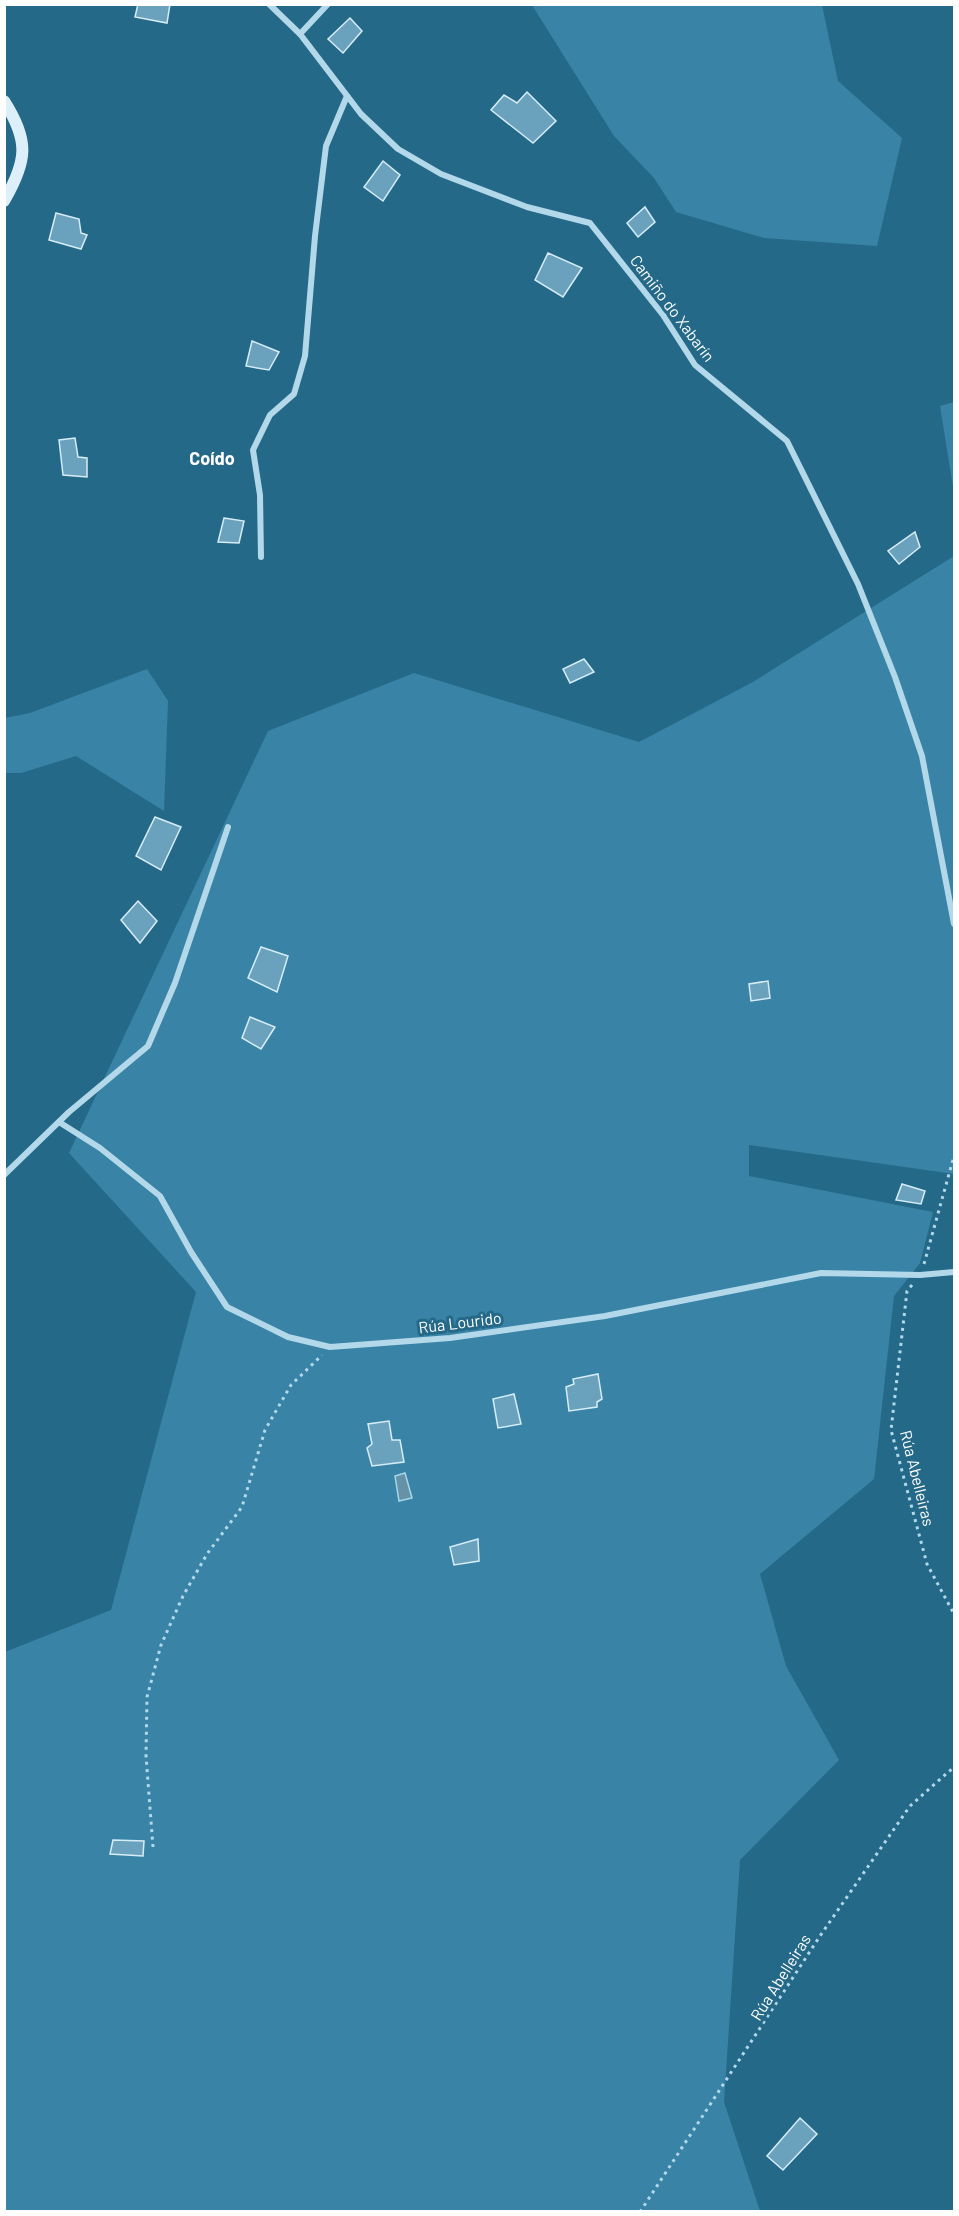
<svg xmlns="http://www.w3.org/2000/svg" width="959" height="2216" font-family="Barlow,sans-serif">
<rect width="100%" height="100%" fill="#256989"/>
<g fill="#3984a6">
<path d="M532,5H822L838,81L902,138L877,246L764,238L676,212L654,178L614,136Z"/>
<path d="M954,402V493L940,406Z"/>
<path d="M954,556V1174L749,1145V1176L933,1212L920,1263L894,1296L874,1479L760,1574L786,1666L839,1760L740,1860L724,2102L760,2211L5,2212V1652L111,1610L196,1292L69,1153L268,731L414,673L639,742L753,682Z"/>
<path d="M147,669L168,701L164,811L76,756L21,773H5V718L30,713Z"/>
</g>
<path fill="#6692a7" stroke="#a6d6ea" stroke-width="1.5" d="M405,1473L412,1498L399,1501L395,1476Z"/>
<g fill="#6aa2bd" stroke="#d6edf7" stroke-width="1.5">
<path d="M138,4H170L167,23L135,17Z"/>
<path d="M350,18L362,31L343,53L328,39Z"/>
<path d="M527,92L556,121L533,143L491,110L504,95L517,103Z"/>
<path d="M383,161L400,175L383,201L364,187Z"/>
<path d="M645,207L655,222L638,237L627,223Z"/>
<path d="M56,213L79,219L81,233L87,235L81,249L49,240Z"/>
<path d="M548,253L582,268L563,297L535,280Z"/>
<path d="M252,341L279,352L269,370L246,366Z"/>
<path d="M75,438L78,457L87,458V477L63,475L59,440Z"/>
<path d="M224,518L244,521L239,543L218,542Z"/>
<path d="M915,532L920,547L899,564L888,551Z"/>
<path d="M584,659L594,672L570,683L563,669Z"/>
<path d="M155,817L181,827L161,870L136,856Z"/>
<path d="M138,901L157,921L140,943L121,920Z"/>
<path d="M261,947L288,956L277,992L248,978Z"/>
<path d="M768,981L770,998L751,1001L749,984Z"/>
<path d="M250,1017L275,1027L261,1049L242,1038Z"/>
<path d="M902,1184L925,1191L921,1204L896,1200Z"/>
<path d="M598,1374L602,1399L597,1402V1407L569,1411L566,1387L574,1384L573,1379Z"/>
<path d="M514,1394L521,1424L498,1428L493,1399Z"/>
<path d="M389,1421L392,1440H400L404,1462L372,1466L367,1448L372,1444L368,1424Z"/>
<path d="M478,1539L479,1561L454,1565L450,1547Z"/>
<path d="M113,1840L144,1841L143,1856L110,1854Z"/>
<path d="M800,2118L817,2134L783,2170L767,2156Z"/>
</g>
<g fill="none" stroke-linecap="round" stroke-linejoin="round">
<g stroke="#b2d8ea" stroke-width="3" stroke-dasharray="3 4.5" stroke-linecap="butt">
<path d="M924,1264L954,1156"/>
<path d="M912,1285L907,1291L891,1430L927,1564L954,1614"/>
<path d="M153,1847L146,1756L147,1697L161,1645L183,1596L207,1554L242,1507L265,1430L291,1385L322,1355"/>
<path d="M640,2212L820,1936L910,1806L954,1767"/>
</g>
<g stroke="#b2d8ea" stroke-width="6">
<path d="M269,4L300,34L328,4"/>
<path d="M300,34L361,114L398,149L441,174L527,207L590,223L663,315L695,365L787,441L858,584L895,677L922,756L954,924"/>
<path d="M261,557L260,495L253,450L270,415L294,394L305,356L315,236L326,146L347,96"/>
<path d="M59,1122L100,1148L160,1196L191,1252L227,1307L288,1337L330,1347L450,1338L605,1316L821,1273L920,1275L954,1272"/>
<path d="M4,1175L69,1112L148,1046L175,983L228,827"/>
</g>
<path stroke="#ddeff8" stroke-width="12" d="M4,101C29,140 28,160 4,201"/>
</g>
<g text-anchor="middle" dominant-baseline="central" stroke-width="6" stroke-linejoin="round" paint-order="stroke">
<g font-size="16" fill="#fff" stroke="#256989">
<text transform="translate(673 308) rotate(53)">Camiño do Xabarín</text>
<text transform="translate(460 1322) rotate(-7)">Rúa Lourido</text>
<text transform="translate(918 1478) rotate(76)">Rúa Abelleiras</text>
<text transform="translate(780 1977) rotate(-58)">Rúa Abelleiras</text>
</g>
<g font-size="18" font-weight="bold" fill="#fff" stroke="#256989">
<text x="212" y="458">Coído</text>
</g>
</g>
<rect width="959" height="2216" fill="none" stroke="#ffffff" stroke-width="12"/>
</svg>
